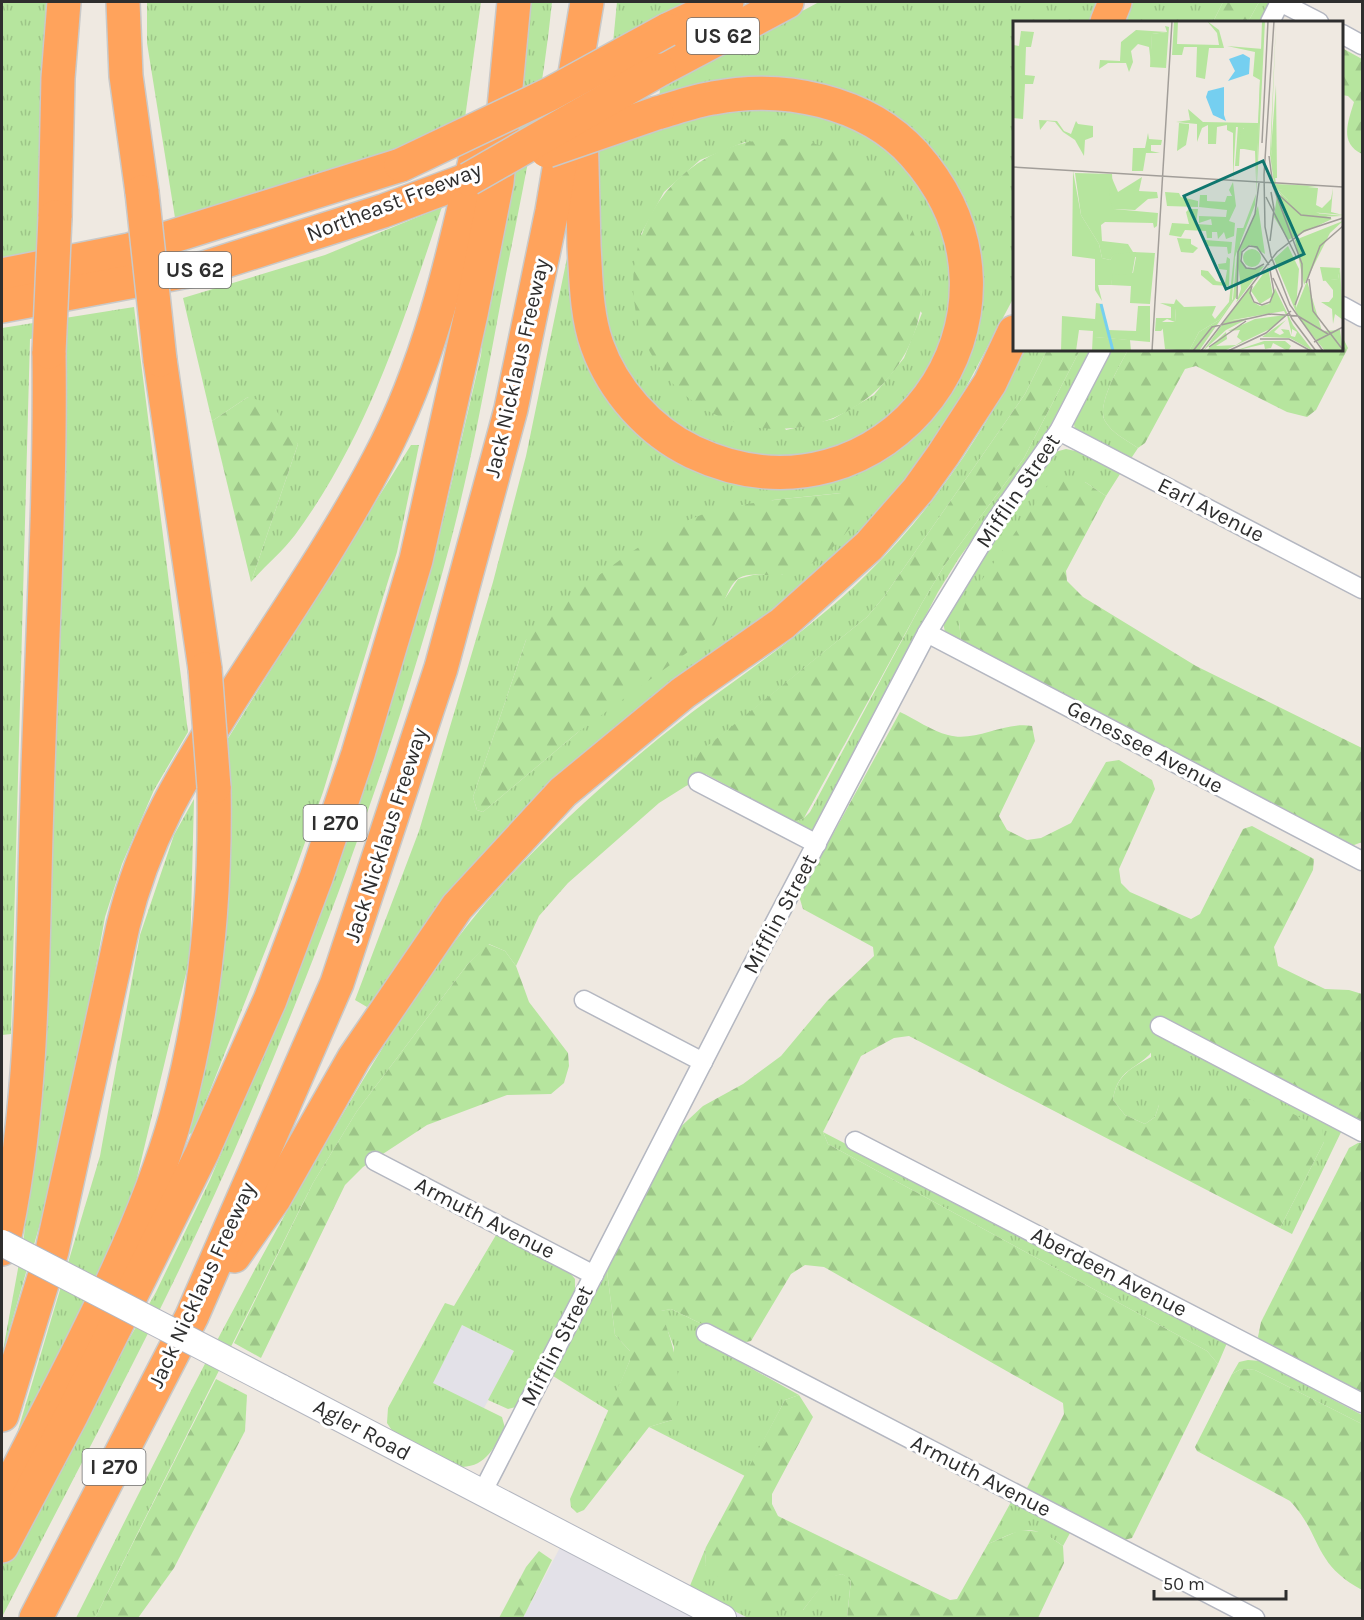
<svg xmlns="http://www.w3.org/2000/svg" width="1364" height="1620" font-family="Karla,sans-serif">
<defs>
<pattern id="grass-tufts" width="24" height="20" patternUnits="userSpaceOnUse" patternTransform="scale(1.5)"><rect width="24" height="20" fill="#b6e59e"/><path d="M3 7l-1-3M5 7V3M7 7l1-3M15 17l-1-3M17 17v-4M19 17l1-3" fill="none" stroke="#9dc588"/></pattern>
<pattern id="forest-firs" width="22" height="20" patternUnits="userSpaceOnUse" patternTransform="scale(1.5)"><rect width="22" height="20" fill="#b6e59e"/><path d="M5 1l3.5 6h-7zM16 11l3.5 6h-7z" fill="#9dc588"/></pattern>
</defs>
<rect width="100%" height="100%" fill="#efe9e1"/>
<g fill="#e3e1e8">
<path d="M462,1325L514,1351L483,1410L432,1383Z"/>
<path d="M565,1538L689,1588L748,1618H523Z"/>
</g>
<g fill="url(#grass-tufts)" fill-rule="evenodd">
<path d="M2,2H46L36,261L2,266Z"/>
<path d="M147,2H481L465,118L390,154L176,224L147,43Z"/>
<path d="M525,2H552C543,93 524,184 506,274C489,364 473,456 450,544C399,738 328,930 250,1114C177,1287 87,1451 2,1617V1561L156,1292L210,1180L295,977L344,844L396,688L443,520L481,355L499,188Z"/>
<path d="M617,2H693L613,43Z"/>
<path d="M819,2H1100L1092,22H1014V297L946,425L905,485L864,531L455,890L367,1007L355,1000L419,831L493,582L526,456L567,258L574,259L602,381L758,482L939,399L971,245L860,103H659L660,88ZM841,493H858L782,575H753L738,579L724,600L577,733L483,812L477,810L473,797L526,640L773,500Z"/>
<path d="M1133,2H1223L1213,22H1126Z"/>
<path d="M1259,2H1270L1259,22H1248Z"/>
<path d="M741,104L825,112L881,141L926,192L950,254L952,303L945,338L911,401L849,446L786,462L716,451L657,416L611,348L597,280V148ZM745,142L922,313L904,358L874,395L833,419L786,430L641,234L664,192L700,160Z"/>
<path d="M442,207C402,324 369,434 295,535C282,552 265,566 251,582L298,444L248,397L212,421L183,298L325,255Z"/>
<path d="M134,307L188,732L154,790L122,864L105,917L65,1137L2,1356L24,1236L40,1056L65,331L30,339L11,1034L2,1035V328Z"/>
<path d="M1025,350H1047L1025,394L883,598L867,617L696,756L707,777L686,786L659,803L568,883L539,916L516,966L505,951L489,944L467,965L357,1111L313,1183L95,1618H76C162,1448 246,1276 344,1112C393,1029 444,946 511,875C566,817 627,762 691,713C751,668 815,626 868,573C933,509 985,432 1025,350Z"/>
<path d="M1080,350H1091L1036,452L959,558L938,592L813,831L795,822L804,818L810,812L922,603L944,566L1024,458Z"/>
<path d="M1109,350H1128C1120,365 1096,405 1105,421C1112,433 1126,440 1138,448L1128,463L1075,430L1073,418Z"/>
<path d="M411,445H419L397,552L323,792L277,921L207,1098L193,1132L185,1137L222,970L229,899L227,740Z"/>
<path d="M1066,449L1080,452L1120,474L1106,496L1085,482L959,621L961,641L945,633L943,621L974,563L1055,452Z"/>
<path d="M194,799L190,957L130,1207L13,1447L100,1156L140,935L174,835Z"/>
<path d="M1151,1030L1343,1128L1292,1234L1280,1228L1324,1142L1159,1105L1155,1117L1145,1124L1125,1115L1113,1100C1116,1076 1131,1068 1151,1057Z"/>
<path d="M823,1132L1227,1343L1218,1364L1207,1351L828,1144Z"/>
<path d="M496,1235L570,1273L575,1279V1290L516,1407L508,1409L488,1400L514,1351L462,1325L433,1383L502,1417L505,1428C494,1447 487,1466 462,1467L393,1432L387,1423L388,1408L445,1303L454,1306Z"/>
<path d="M607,1271L615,1335L630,1351V1360L609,1411L553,1376Z"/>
<path d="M671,1309L741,1343L731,1357L799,1395L785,1400L745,1476L649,1427L672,1420L674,1347L660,1311Z"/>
<path d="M1248,1360L1260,1361L1362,1415V1424L1255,1370L1241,1369L1232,1374L1239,1362Z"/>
<path d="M1011,1502L1070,1533L1063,1546C1030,1522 1023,1529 988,1544Z"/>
<path d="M706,1547L705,1565L803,1610L828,1577L842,1574L851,1579L847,1618H748L689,1588Z"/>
</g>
<g fill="url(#forest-firs)">
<path d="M1223,2H1259L1248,22H1213Z"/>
<path d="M1342,48L1362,59V154C1339,143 1348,122 1354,102L1348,96L1342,95Z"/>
<circle cx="778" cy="284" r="145"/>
<path d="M1342,336L1348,348L1316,410L1307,417L1287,412L1196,366L1185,369L1145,443L1138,448C1126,440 1112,433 1105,421C1096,405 1120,365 1128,350H1342Z"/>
<path d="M1047,350H1080L1024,458L944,566L922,603L804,818L795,822L698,770L695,756L867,617L883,598L1025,394Z"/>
<path d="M248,397L272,404L298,444L251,582L212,421Z"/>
<path d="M1066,477L1085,482L1106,496L1066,571L1067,581L1083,597L1196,666L1362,748V842L1349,847L961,641L959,621L965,604L1051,481Z"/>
<path d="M841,493H858L864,497L866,503C849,534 819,570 781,575C767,577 752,571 739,578C725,587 719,623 707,638L577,733L483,812L477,810L473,797L526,640L537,622C587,586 643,536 701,515C740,501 799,498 841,493Z"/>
<path d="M900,712C915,719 932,731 948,735C975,743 1004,721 1032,726L1035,741L999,816L1007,830L1027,840L1041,838L1071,823L1106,762L1119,760L1152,780L1155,789L1119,869L1121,883L1130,892L1191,919L1200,914L1243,829L1252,826L1314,859L1313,870L1274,947L1278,966L1325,989L1349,990L1362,994V1126L1160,1021L1151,1029L1158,1042C1144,1071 1118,1063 1113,1100L1125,1115L1145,1124L1155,1117L1159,1105L1169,1094L1236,1096L1284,1109L1322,1129L1324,1142L1280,1228L909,1036L894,1038L861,1056L823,1132L828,1144L1207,1351L1218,1364L1132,1538L1120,1541L1025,1492L1064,1414L1063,1403L824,1267L805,1265L791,1274L751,1341L741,1343L671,1309L661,1311C673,1344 687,1386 672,1420L649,1427L584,1510L577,1513L571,1507L570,1499L630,1360V1351L615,1335L607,1271L674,1133L703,1106L743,1084L781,1056L827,1001L874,956L873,947L803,909L799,896Z"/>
<path d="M488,944L505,951L516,966L529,1002L568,1053L569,1066L564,1083L551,1094L507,1095L427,1125L363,1167L345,1185L261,1358L234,1343L313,1183L357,1111L467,965Z"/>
<path d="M1358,1143H1362V1400L1263,1346L1258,1337L1261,1322L1349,1148Z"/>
<path d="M1241,1369L1255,1370L1362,1424V1590C1312,1563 1323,1536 1290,1501L1197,1451L1195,1447L1232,1374Z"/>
<path d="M216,1379L247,1395L245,1431L174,1568L138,1618H95Z"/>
<path d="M799,1395L813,1417L772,1494V1504L778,1516L950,1600L957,1599L988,1544L1020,1530L1043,1532L1063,1546L1064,1563L1038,1618H847L851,1580L842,1574L828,1578L803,1610C764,1616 731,1590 705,1565L706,1547L785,1400Z"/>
<path d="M539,1551L552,1560L523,1618H499L526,1567Z"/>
</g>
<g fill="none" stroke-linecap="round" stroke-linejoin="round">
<defs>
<g id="street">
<path d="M1280,2L1319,22"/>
<path d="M1270,22L1280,2"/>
<path d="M1342,34L1362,45"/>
<path d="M1342,306L1362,317"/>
<path d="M1059,431L1362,589"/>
<path d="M927,633L1362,861"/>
<path d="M698,782L817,844"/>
<path d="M584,1000L703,1062"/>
<path d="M1160,1026L1362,1132"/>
<path d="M855,1141L1362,1403"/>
<path d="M375,1161L594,1275"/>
<path d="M706,1333L1255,1618"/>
<path d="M482,1493L751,968L927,633L994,523L1059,431L1101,350"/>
</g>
<path id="secondary" d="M280,1387L723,1618"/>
<g id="highway">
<path d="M123,2L126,76L142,192"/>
<path d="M1107,22L1115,2"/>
<path d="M667,30L727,2"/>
<path d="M659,70L787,2"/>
<path d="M581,128C582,167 583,207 584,246C586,278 586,314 597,345C613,390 649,431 693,452C885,542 1056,314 914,154C866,101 783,84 713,98C694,101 675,108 657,113"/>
<path d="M55,217L58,78L64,2"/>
<path d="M2,275L129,250L401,165"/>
<path d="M2,306L204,268L383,211L469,179"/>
<path d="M160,360L205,669"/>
<path d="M2,1249C35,1107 32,948 37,802C41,652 51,502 49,352"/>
<path d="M234,1256L274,1199L354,1058L457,907L563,792L683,693L782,624L869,546L918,490L943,455L990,383L1014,332"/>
<path d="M2,1415L52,1251L123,926C144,838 182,777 229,702C280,622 335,543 379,459C430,363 453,257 477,152"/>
<path d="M4,1497C64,1377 140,1245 176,1116C206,1007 216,899 214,787"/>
<path d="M2,1546L72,1414L202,1153L270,1000L316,878L358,754L416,560L471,314L497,182L514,2"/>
<path d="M36,1618L192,1316L337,983L441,668L511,409L552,211L587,2"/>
</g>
</defs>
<use href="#street" stroke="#b4b7c1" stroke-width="21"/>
<use href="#secondary" stroke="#b4b7c1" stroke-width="28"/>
<use href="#highway" stroke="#c9c9c9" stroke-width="36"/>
<use href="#street" stroke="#fff" stroke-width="18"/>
<use href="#secondary" stroke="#fff" stroke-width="26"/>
<use href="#highway" stroke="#ffa35c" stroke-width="33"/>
<defs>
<path id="secondary-bridge" d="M2,1243L280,1387"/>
<g id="highway-bridge">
<path d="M547,151L657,113"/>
<path d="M401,165L550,94L667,30"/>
<path d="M469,179L659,70"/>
<path d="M142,192L160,360"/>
<path d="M49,352L55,217"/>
<path d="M205,669L214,787"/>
</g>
</defs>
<use href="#secondary-bridge" stroke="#b4b7c1" stroke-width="28" stroke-linecap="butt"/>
<use href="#highway-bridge" stroke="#c9c9c9" stroke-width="36" stroke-linecap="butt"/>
<use href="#secondary-bridge" stroke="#fff" stroke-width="26"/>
<use href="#highway-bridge" stroke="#ffa35c" stroke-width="33"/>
</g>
<g text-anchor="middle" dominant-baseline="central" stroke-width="6" stroke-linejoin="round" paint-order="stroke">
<g fill="#fff" stroke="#6d6d6d" stroke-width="1.5">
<rect x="687" y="18" width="72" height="36" rx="4.5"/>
<rect x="159" y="252" width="72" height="36" rx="4.5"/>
<rect x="303.5" y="805" width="63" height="36" rx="4.5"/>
<rect x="82.5" y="1449" width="63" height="36" rx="4.5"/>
</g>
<g font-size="21" font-weight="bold" fill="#2e2e2e">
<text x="723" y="36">US 62</text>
<text x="195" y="270">US 62</text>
<text x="335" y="823">I 270</text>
<text x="114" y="1467">I 270</text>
</g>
<g font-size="22" fill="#2e2e2e" stroke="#fff">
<text transform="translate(394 202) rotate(-21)">Northeast Freeway</text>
<text transform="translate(517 368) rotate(-77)">Jack Nicklaus Freeway</text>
<text transform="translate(1018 491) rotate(-56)">Mifflin Street</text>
<text transform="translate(1211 510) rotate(27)">Earl Avenue</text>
<text transform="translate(1145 747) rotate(28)">Genessee Avenue</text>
<text transform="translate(386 835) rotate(-72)">Jack Nicklaus Freeway</text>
<text transform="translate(780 914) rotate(-62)">Mifflin Street</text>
<text transform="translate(485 1218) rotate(27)">Armuth Avenue</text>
<text transform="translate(1109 1272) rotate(27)">Aberdeen Avenue</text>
<text transform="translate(202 1285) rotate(-65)">Jack Nicklaus Freeway</text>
<text transform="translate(557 1346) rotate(-63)">Mifflin Street</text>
<text transform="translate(362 1430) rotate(28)">Agler Road</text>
<text transform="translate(981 1476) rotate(27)">Armuth Avenue</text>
</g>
</g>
<g transform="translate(1013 21)">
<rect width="330" height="330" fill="#efe9e1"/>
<path d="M249,0H252L244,162L242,184L227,222L224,275L186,330H176L186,311L206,299L220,278L225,221L243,173ZM263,0L258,128L263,163L305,165L265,169L286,190L330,195L304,196L286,192L272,181L261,163L257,133ZM152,5L156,6L153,47L137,46L139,13L154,11ZM166,102L176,103V107L173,124L164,130ZM225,105L232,108L231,128H227L226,145H222ZM62,152L99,153L101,188L145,192L144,205L141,207L140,202L92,201L88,204L89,220L115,223L120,231L142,232L137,283L117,282L118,265L98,264L99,253L120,252L123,236L102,233L97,239L89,237L86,223L68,194ZM264,174L319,198L275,219L261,196ZM245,185L252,233L237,224L229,229L227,238L235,248L251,245L223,282L228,268L225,242L227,228ZM330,200L317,212L291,264L282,219ZM275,225L286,248L283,287L294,260L309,310L327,309L330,330H312L285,296L261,238ZM255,246L260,275L247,283L238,270ZM307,246L327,247L325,258L310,260ZM241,260L237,271L240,281L247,285L256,283L262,267L280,304L300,330L277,317L249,316L273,299L261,311L267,314L271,312L268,308L276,309L278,315L282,316L284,311L279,308V314L274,294L257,308L211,330H193L213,311L214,318L203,325L223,324L229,320L224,316L227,309L215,310L242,298L273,294L271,290L214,300L236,297L213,309L190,330ZM83,282L89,283L95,309L123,310L125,285H137V321L81,316ZM158,285L163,287L162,301L154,298L149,301L152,305L148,310H142L143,297H158Z" fill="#b6e59e"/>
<path d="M161,0H165L164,23L206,24L204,12L194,0L206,9L211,27H196L192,58L183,56L184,26H171L169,34H159ZM123,9L154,11L139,13L138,43L136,26L125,23L118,30L120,41L116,51L113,42H95L86,48L87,39L107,40L108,21ZM214,25L250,28L243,159L242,130L231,128V107H228L227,118V106H223L220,158V112L214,109V104L204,106L203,123H195V104L189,107L184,121V103L163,101L177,99L175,88L190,101L245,102L247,59L240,55L242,31ZM263,64L264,157H261L258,128ZM26,99L44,100L51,110L58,113L63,100L65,103L80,105V116L72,119L71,135L62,119L50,111L42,101L34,100L27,109ZM135,112L136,118L149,119L148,124H138V130L147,132H133L130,150H119L120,127H132ZM60,150L68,194L86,223L89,237L97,239L101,233L123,231L119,254L100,253L98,264H85L89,280L82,269V238L59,235ZM98,155L105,171L129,156L126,170L144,171L145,177L135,178L122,189L101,188L96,179ZM220,161L223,185L216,200L222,202L221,215L213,218L211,211L205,218L204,211H199V217H194L193,210L172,209L168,216L156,214L159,202L176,203L173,191L176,188H185L183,203L199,204L198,198L186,202V195L213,196L214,189L186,186L187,174H194V180L212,181L214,175H219L216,169ZM284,165L305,167L303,184L309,187L318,178L320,167L318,191L330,194L286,190L265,169ZM152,171L166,172L168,176L185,180V186L154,185ZM224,207H232L222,236L219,280L206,299L186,311L176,330L152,328L149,301H162L163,288L147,282L161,283L163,278L171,286L203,285L199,294L202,298L216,281ZM164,217L178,218V223L185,227L180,232L168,231ZM192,219L219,221L218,232L215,233L214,226L192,225ZM230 237a9 9 0 1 1 18 0a9 9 0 1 1-18 0ZM214,236L217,238L216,265L200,264L188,254V249L195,250L203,260L212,262L214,249L206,248L205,243L213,242ZM327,247L330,299L322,293L320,303L319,288L308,281H316L320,276V269L312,259L325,258ZM49,295L82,298V316L117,319L118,330H79L80,310L66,309L63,330H48ZM251,320H272L278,325L275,330L260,322L258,327L252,328L251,323L221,330Z" fill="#b6e59e"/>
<path d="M8,10L21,11L18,26H13L12,54L22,55L20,63H12L10,98L0,97V24L6,25Z" fill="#b6e59e"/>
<path d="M230,33L237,37L236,53L215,60L222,50L216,38ZM211,66V94L213,100L200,94L193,76L195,70Z" fill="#75cff0"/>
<path fill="none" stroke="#75cff0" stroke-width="3" d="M88,283L100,330"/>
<path fill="none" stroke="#a29e99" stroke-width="1.5" d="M261,0L251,154L252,206L258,235L277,284L310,330M249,122L255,0M256,135L260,165L289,243V265L282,284M0,146L330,166M266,174L288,194L318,197M253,176L283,235M257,220L261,188L258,171M251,243L242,248L233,247L228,240L229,231L236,225L244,226L256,244M260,257L279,298L303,330M296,258L300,290L330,329M293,262L307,225L330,205M239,265L237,272L241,281L249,284L257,281L261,271L257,249M224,278L225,231L242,193L246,162M247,318H276L298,330M301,321L330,306M196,326L233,300M139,330L159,0M180,330L199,306L256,293L285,295L315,313M188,330L264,231L291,210L330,197M215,330L253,312L278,290"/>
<path fill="#0f766e" fill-opacity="0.15" stroke="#0f766e" stroke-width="3" d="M250,140L291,233L213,268L171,175Z"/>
<rect width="330" height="330" fill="none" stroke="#2e2e2e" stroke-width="3"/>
</g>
<rect width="1364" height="1620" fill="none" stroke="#2e2e2e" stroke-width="6"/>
<path d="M1154 1590v9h132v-9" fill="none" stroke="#2e2e2e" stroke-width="3"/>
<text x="1163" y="1590" font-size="18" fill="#2e2e2e" stroke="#ffffff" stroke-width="4.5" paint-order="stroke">50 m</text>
</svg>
